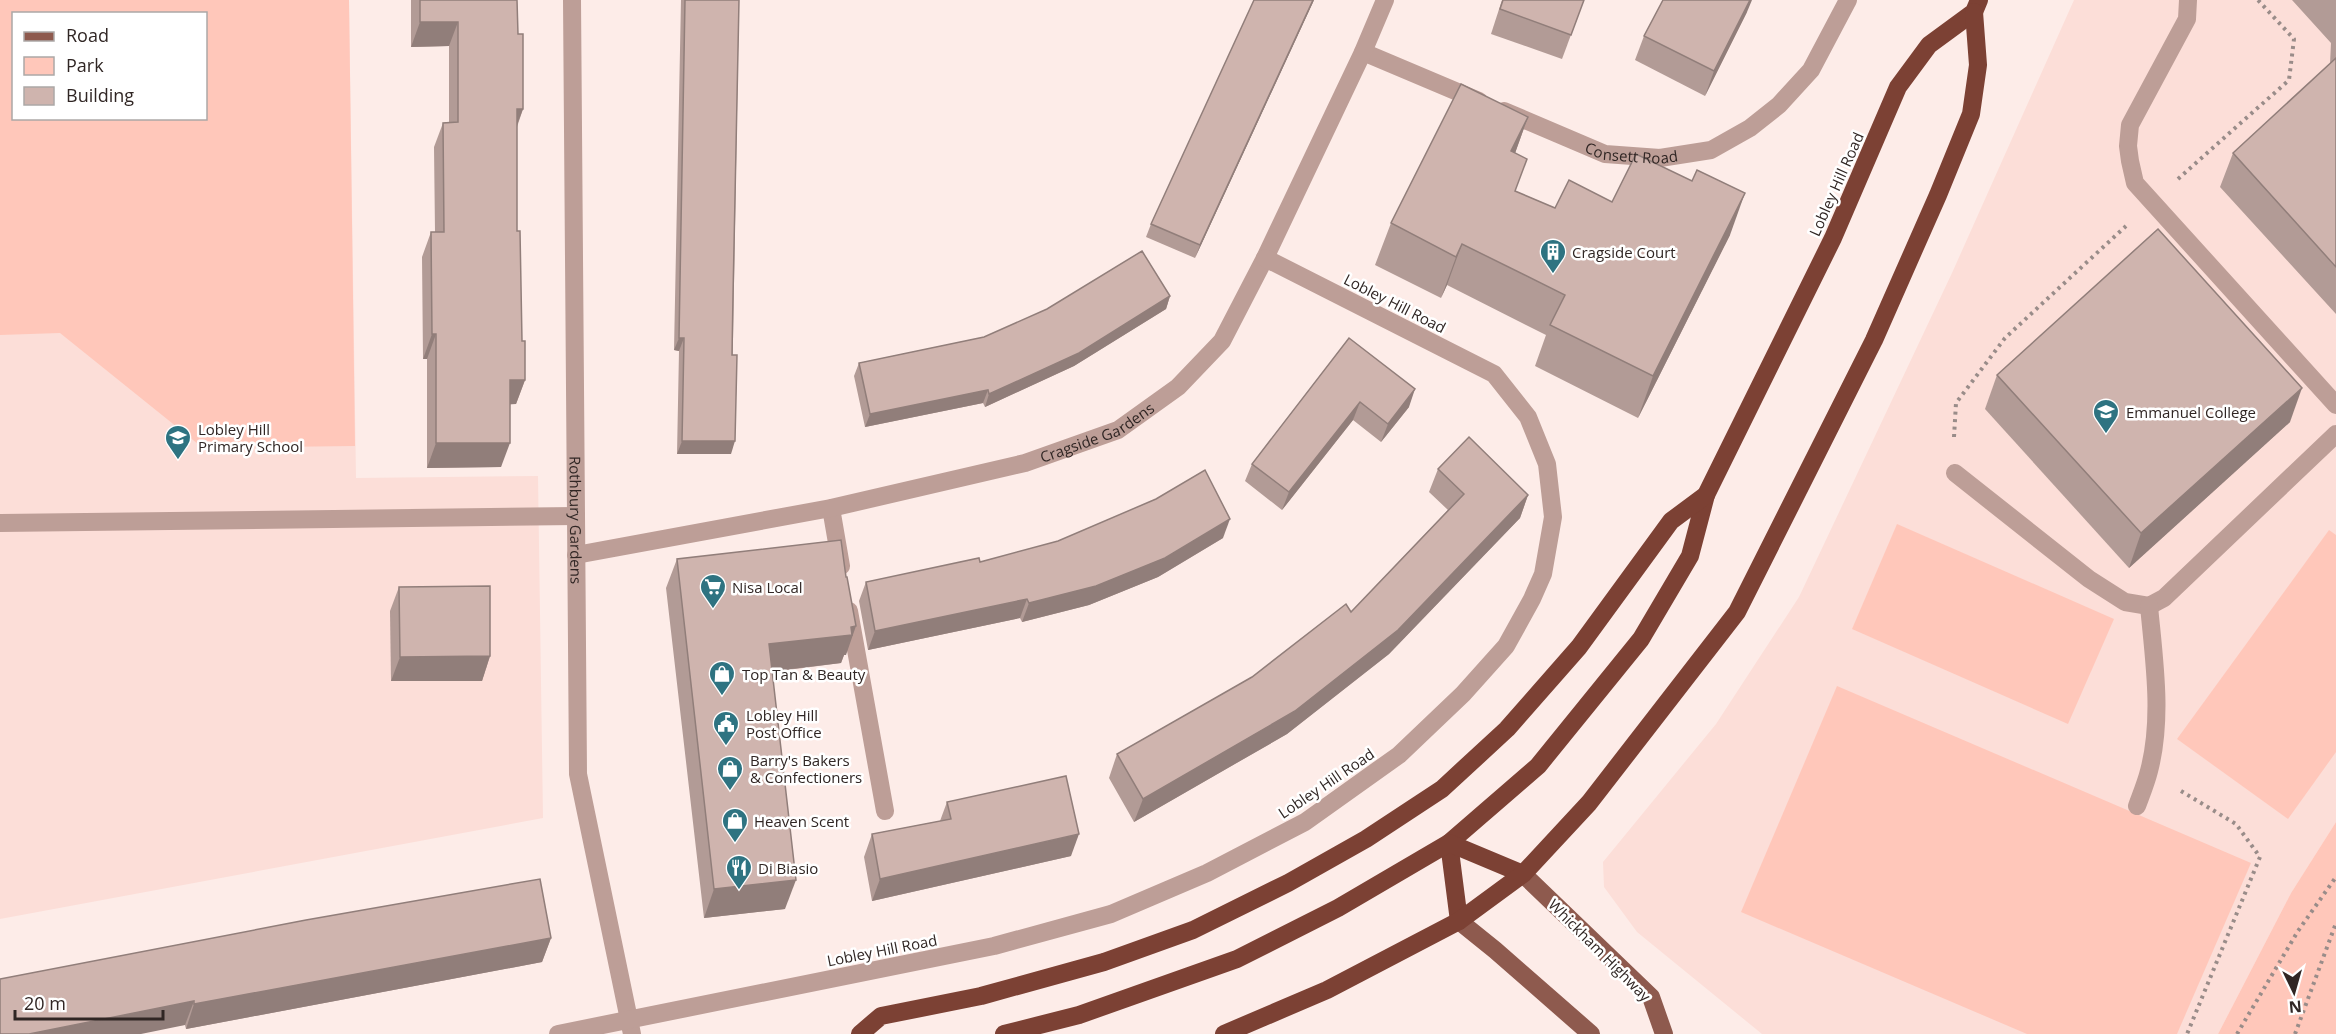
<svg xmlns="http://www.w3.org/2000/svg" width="2336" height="1034" font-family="'Open Sans',sans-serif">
<rect width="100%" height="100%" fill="#fdece8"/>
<g fill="#fcded8" fill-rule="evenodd">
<path d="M0,0H349L356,478L538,476L543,818L0,919ZM14,14H206V118H14Z"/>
<path d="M2074,0H2336V822L2291,893L2218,1034H1762L1637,932L1604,887L1603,862L1716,724L1799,597L1952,273Z"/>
</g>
<g fill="#ffc7ba" fill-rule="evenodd">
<path d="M0,0H349L355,446L203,448L60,333L0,335ZM14,14H206V118H14Z"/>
<path d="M1897,524L2114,619L2068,724L1852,629Z"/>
<path d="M2329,530L2336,535V752L2288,819L2177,739Z"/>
<path d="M1837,686L2251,863L2177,1034H2027L1741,912Z"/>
<path d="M2336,822V1034H2218L2291,893Z"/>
</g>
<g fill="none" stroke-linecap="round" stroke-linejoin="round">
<g stroke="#998c89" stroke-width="4" stroke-dasharray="3 4.5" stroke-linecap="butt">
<path d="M2178,179L2289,80L2294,39L2258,0"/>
<path d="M1954,437L1956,403L2005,338L2126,226"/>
<path d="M2181,791L2236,824L2260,857L2187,1034"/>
<path d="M2237,1034L2298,931L2336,877"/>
<path d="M2295,1034L2336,923"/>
</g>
<g stroke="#bd9e97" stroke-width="18">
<path id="s1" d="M572,0L578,774L632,1034"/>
<path d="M2188,0L2187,19L2130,125L2128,146L2130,161L2135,183L2336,405"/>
<path d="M1363,52L1479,101"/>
<path id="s2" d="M1504,111L1605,154L1660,158L1711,150L1750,128L1779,105L1811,70L1848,0"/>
<path d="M1955,473L2089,579L2125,602L2149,606L2164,598L2336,434"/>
<path d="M831,508L841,566"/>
<path d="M0,523L576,516"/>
<path id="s3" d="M576,555L831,508L1025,463L1118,430L1178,387L1222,341L1265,258L1363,52L1385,0"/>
<path d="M849,611L885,811"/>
<path d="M2137,806C2141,795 2146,783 2149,771C2163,718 2154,660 2149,606"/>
<path d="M558,1034L994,946L1111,914L1207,873L1305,822L1399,755L1463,694L1506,646L1532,599L1543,574L1553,517L1547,464L1528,417L1494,374L1265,258"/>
</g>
<g stroke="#8e5a4e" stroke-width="18">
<path d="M1523,874L1651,997L1664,1034"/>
<path d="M1459,921L1495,950L1591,1034"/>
</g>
<g stroke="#7c4134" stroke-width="18">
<path d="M1459,921L1449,843L1538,766L1641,639L1690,556L1706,495"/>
<path d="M860,1034L881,1016L981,996L1104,962L1193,930L1288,883L1366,839L1442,789L1507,729L1579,647L1671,521L1706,495L1833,238L1898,87L1929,45L1974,12L1979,0"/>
<path d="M1004,1034L1079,1015L1237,959L1338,908L1449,843L1523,874"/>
<path d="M1224,1034L1327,990L1459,921L1523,874L1589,803L1737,612L1874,340L1938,195L1971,114L1978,65L1974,12"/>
</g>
</g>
<g fill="#b29b96">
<path d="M411,0H517L518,34L523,109L517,127V231L522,341L525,380L516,404H510L501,467L427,468V359H423L422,257L431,232H435L434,147L443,123L449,122V46L411,47Z"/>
<path d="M681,0H739L731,454H677L679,351L674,350Z"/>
<path d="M1314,0L1195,258L1146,237L1151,224Z"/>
<path d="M1502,0H1584L1562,59L1491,34Z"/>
<path d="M2292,0H2336V314L2220,187L2233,153L2330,64L2331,43Z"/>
<path d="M1747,12L1705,96L1635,60L1644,36Z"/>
<path d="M1528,117L1515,153V191L1555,208L1612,202L1730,235L1638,418L1535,366L1546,335L1447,285L1441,298L1375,265L1391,223Z"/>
<path d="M1170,296L1166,309L1074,366L985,407L983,403L865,427L854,376L859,363L984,337Z"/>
<path d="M1349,338L1409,407L1381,442L1353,420L1282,510L1245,481L1252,464Z"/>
<path d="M1997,375L2290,422L2129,568L1985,409Z"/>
<path d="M1438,469L1528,495L1520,518L1389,654L1287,734L1134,822L1109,778L1117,754L1252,677L1351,612L1448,510L1429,492Z"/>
<path d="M1223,538L1158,577L1089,605L1022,622L1020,618L868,650L859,601L866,582L980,562Z"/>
<path d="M677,559L846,655H844L841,663L772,672L785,909L704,918L666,588Z"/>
<path d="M399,587L490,656L482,681H391L390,611Z"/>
<path d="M947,802L1071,856L872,901L864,857L872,834L940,821Z"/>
<path d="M551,938L542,962L186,1029L185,1025L0,1034Z"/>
</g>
<g fill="#917e7a">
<path d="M1313,0H1314L1195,258L1200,245Z"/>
<path d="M1750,0H1752L1747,12L1705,96L1714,71Z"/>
<path d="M420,22H458L449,46L411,47Z"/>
<path d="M517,109H523L514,133Z"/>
<path d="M1528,117L1513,159L1511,151Z"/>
<path d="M1745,193L1730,235L1638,418L1653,376Z"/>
<path d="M1462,244L1447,285L1441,298L1456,257Z"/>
<path d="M1170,296L1166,309L1074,366L985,407L989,394Z"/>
<path d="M432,334H436L427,359H423Z"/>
<path d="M679,338H684L679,351L674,350Z"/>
<path d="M510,380H525L516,404L501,405Z"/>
<path d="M2302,388L2290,422L2129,568L2141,533Z"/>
<path d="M1415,389L1409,407L1381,442L1388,424Z"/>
<path d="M988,390L983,403L865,427L870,414Z"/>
<path d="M1360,402L1353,420L1282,510L1289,492Z"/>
<path d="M682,441H735L731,454H677Z"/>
<path d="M436,443H510L501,467L427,468Z"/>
<path d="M1528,495L1520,518L1389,654L1287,734L1134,822L1143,799Z"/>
<path d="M1230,519L1223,538L1158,577L1089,605L1022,622L1029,603Z"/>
<path d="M1027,599L1020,618L868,650L875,631Z"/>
<path d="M856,626L846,655H844L841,663L758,673L769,644Z"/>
<path d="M490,656L482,681H391L400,657Z"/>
<path d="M1079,834L1071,856L872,901L880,879Z"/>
<path d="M796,880L785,909L704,918L714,889Z"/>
<path d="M551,938L542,962L186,1029L194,1004Z"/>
<path d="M194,1001L185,1025L141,1034H29Z"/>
</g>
<g fill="#cfb4ae" stroke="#917e7a" stroke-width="1.5">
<path d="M420,0H517L518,34H523V109H517V231H520L522,341H525V380H510V443H436V334H432L431,232H444L443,123L458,122V22H420Z"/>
<path d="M685,0H739L733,296L732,355H737L735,441H682L684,338H679Z"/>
<path d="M1254,0H1313L1200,245L1151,224Z"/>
<path d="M1503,0H1584L1571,35L1500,9Z"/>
<path d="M1663,0H1750L1714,71L1644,36Z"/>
<path d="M2336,58V267L2233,153Z"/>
<path d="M1461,84L1528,117L1511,151L1527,159L1515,191L1555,208L1569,180L1612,202L1636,154L1692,181L1697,170L1745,193L1653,376L1550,325L1565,295L1462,244L1456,257L1391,223Z"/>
<path d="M2158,229L2302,388L2141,533L1997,375Z"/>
<path d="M1142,251L1170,296L1079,353L989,394L988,390L870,414L859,363L984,337L1047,309Z"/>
<path d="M1349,338L1415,389L1388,424L1360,402L1289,492L1252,464Z"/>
<path d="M1469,437L1528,495L1398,630L1295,711L1143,799L1117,754L1252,677L1346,604L1351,612L1464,494L1438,469Z"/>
<path d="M1205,470L1230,519L1165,558L1096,586L1029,603L1027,599L875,631L866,582L979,558L980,562L1058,541L1156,499Z"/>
<path d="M841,540L846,577H847L856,626L851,627L852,635L769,644L796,880L714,889L677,559Z"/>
<path d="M490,586V656L400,657L399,587Z"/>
<path d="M1066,776L1079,834L880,879L872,834L951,819L947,802Z"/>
<path d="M540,879L551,938L194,1004V1001L29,1034H0V979L306,920Z"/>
</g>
<defs>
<symbol id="building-pin" viewBox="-11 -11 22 30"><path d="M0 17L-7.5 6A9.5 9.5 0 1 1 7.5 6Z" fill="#2e7381" stroke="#fff"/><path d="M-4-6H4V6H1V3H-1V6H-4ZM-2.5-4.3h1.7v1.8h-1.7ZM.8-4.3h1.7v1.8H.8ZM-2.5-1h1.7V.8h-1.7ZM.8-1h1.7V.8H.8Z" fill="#fff"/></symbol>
<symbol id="school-pin" viewBox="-11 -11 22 30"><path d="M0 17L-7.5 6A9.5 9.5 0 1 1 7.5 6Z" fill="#2e7381" stroke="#fff"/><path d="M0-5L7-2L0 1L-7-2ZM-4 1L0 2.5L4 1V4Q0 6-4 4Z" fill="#fff"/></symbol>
<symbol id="supermarket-pin" viewBox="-11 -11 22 30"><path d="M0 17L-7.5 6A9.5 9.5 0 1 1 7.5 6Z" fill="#2e7381" stroke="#fff"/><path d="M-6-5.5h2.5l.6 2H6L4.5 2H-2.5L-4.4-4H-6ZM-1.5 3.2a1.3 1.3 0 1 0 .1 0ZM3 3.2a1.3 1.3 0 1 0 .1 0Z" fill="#fff"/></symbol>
<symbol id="shop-pin" viewBox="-11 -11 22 30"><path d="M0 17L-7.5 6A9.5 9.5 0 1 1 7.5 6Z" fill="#2e7381" stroke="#fff"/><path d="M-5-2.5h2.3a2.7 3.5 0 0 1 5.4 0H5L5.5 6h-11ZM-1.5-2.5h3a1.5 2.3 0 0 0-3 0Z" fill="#fff"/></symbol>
<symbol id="civic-pin" viewBox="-11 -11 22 30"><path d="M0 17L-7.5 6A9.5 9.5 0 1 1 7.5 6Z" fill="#2e7381" stroke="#fff"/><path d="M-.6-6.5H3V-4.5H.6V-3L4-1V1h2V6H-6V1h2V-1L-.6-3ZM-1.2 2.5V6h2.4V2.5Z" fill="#fff"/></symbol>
<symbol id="restaurant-pin" viewBox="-11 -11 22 30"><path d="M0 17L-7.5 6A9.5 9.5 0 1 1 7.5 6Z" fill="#2e7381" stroke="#fff"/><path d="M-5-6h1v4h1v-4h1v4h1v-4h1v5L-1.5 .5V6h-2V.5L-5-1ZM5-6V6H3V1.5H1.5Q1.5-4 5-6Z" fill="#fff"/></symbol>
</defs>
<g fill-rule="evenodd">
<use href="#building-pin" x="1538" y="237" width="30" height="40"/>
<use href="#school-pin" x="2091" y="397" width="30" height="40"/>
<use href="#school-pin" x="163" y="423" width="30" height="40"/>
<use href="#supermarket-pin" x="698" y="572" width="30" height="40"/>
<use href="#shop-pin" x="707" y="659" width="30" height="40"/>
<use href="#civic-pin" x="711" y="709" width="30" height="40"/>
<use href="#shop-pin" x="715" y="754" width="30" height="40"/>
<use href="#shop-pin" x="720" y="806" width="30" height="40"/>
<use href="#restaurant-pin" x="724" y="853" width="30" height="40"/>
</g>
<g text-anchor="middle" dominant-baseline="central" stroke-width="5" stroke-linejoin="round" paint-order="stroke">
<g font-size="15" fill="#302624" stroke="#fff">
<text stroke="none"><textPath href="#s2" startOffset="136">Consett Road</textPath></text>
<text transform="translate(1836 184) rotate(-66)">Lobley Hill Road</text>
<text transform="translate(1395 303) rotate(27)">Lobley Hill Road</text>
<text stroke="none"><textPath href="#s3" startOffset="537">Cragside Gardens</textPath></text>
<text stroke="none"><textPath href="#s1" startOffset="520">Rothbury Gardens</textPath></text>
<text transform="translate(1326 783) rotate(-34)">Lobley Hill Road</text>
<text transform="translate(882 950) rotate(-11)">Lobley Hill Road</text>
<text transform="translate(1600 950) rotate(45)">Whickham Highway</text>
</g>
<g font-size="15" fill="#302624" stroke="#fff" text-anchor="start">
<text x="1572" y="252">Cragside Court</text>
<text x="2126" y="412">Emmanuel College</text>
<text x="198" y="429">Lobley Hill<tspan x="198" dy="17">Primary School</tspan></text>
<text x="732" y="587">Nisa Local</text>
<text x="742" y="674">Top Tan &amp; Beauty</text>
<text x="746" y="715">Lobley Hill<tspan x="746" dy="17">Post Office</tspan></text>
<text x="750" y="760">Barry's Bakers<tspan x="750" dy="17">&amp; Confectioners</tspan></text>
<text x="754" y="821">Heaven Scent</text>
<text x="758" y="868">Di Biasio</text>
</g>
</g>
<rect x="12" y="12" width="195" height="108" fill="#ffffff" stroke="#aca8a7" stroke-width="1.5"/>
<rect x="24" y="32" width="30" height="9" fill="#8e5a4e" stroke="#aca8a7" stroke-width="1.5"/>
<text x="66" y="42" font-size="18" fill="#302624">Road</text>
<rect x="24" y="57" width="30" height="18" fill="#ffc7ba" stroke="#aca8a7" stroke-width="1.5"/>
<text x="66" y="72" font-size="18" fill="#302624">Park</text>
<rect x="24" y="87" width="30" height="18" fill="#cfb4ae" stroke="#aca8a7" stroke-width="1.5"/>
<text x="66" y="102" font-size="18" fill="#302624">Building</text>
<g transform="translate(2294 992) rotate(175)" stroke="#ffffff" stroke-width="4.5" paint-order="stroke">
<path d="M0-4.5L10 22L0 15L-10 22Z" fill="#302624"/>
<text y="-9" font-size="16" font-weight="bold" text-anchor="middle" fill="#302624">N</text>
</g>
<path d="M15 1010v9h148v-9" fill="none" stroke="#302624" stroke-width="3"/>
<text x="24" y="1010" font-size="18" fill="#302624" stroke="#ffffff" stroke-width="4.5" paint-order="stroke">20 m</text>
</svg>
